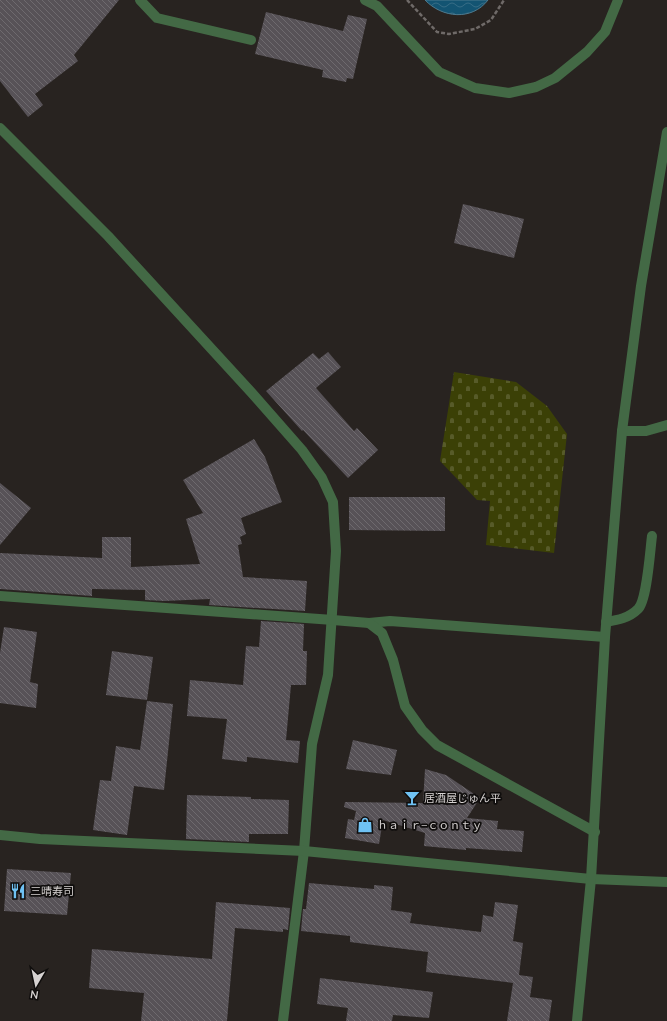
<svg xmlns="http://www.w3.org/2000/svg" width="667" height="1021" font-family="'Nunito Sans','Noto Sans JP',sans-serif">
<defs>
<pattern id="cemetery-stones" width="16" height="16" patternUnits="userSpaceOnUse"><rect width="16" height="16" fill="#3b4006"/><path d="M2 7V4a2 2 0 0 1 4 0v3zM10 15v-3a2 2 0 0 1 4 0v3z" fill="#575b29"/></pattern>
<pattern id="water-waves" width="16" height="10" patternUnits="userSpaceOnUse"><rect width="16" height="10" fill="#135472"/><path d="M0 5q4-4 8 0t8 0" fill="none" stroke="#356c85"/></pattern>
<pattern id="building-back-hatch" width="6" height="6" patternUnits="userSpaceOnUse"><rect width="6" height="6" fill="#575257"/><path d="M-1 5l2 2M0 0l6 6M5-1l2 2" fill="none" stroke="#6e6a6e"/></pattern>
</defs>
<rect width="100%" height="100%" fill="#282320"/>
<path fill="url(#cemetery-stones)" d="M454,372L516,382L547,406L567,434L554,553L486,545L490,501L477,500L440,461Z"/>
<path fill="url(#water-waves)" stroke="#4e7a8e" d="M425,0H488C472,21 442,18 425,0Z"/>
<g fill="url(#building-back-hatch)">
<path d="M0,0H119L74,55L78,61L35,94L43,105L28,117L0,81Z"/>
<path d="M266,12L343,31L348,15L367,19L353,79L347,78L346,82L322,77L323,70L255,54Z"/>
<path d="M463,204L524,219L514,258L454,243Z"/>
<path d="M328,352L341,367L316,388L354,431L357,428L378,450L348,478L303,430L302,431L266,391L313,353L319,359Z"/>
<path d="M254,439L265,457L282,502L241,518L246,534L240,537L242,544L238,545L243,577L307,581L305,611L209,605L210,599L164,601L145,600V590L92,589V596L0,589V553L102,558V537H131V567L200,564L186,519L203,513L183,480Z"/>
<path d="M0,483L31,508L0,545Z"/>
<path d="M349,497H445V531L349,530Z"/>
<path d="M261,621L304,624L303,651H307L306,685H291L286,740L300,741L298,763L247,757V762L222,759L227,719L187,716L190,680L243,685L246,646L259,647Z"/>
<path d="M4,627L37,632L30,682L38,684L36,708L0,703V653Z"/>
<path d="M112,651L153,657L147,700L106,695Z"/>
<path d="M147,701L173,704L164,790L134,786L127,835L93,830L100,780L111,781L116,746L140,750Z"/>
<path d="M353,740L397,750L391,775L346,769Z"/>
<path d="M425,769L446,775L480,798L467,818L498,821L497,829L524,831L522,852L466,848V850L424,846L425,833L383,820L379,844L345,838L348,819L354,820L356,811L344,807L345,802L423,803Z"/>
<path d="M187,795L251,797V799L289,800L288,834H249V842L186,839Z"/>
<path d="M7,869L71,873L67,915L4,911Z"/>
<path d="M309,883L374,889V885L393,887L391,910L412,913L410,923L481,932L483,915L493,917L495,902L518,905L513,941L523,943L519,975L533,977L530,997L552,1000L549,1021H507L513,983L426,972L428,952L350,942V936L301,931L303,909H306Z"/>
<path d="M216,902L290,908L288,930L283,929V932L235,928L227,1021H141L144,993L89,988L92,949L212,959Z"/>
<path d="M320,978L433,992L429,1018L393,1015L392,1021H346L348,1008L317,1004Z"/>
</g>
<g fill="none" stroke-linecap="round" stroke-linejoin="round">
<path stroke="#6f6a68" stroke-width="2.5" stroke-dasharray="4 2" stroke-linecap="butt" d="M407,0L437,32L449,34L475,29L491,20L504,0"/>
<path stroke="#436945" stroke-width="10" d="M365,0L377,6L439,72L475,88L509,93L536,87L555,78L587,52L605,32L618,0"/>
<g stroke="#436945" stroke-width="10">
<path d="M140,0L157,18L251,40"/>
<path d="M0,128L108,236L251,392L302,450L322,478L333,502L336,551L328,675L312,744L304,851L283,1021"/>
<path d="M622,431H646L667,425"/>
<path d="M0,596L333,620L369,623L390,621L605,637"/>
<path d="M606,622C618,620 629,618 638,609C647,600 650,551 652,536"/>
<path d="M369,623L382,633L393,660L405,706L422,730L437,745L595,832"/>
</g>
<g stroke="#436945" stroke-width="10">
<path d="M0,835L40,839L304,851L591,879L667,882"/>
<path d="M577,1021L591,879L605,637L622,431L641,286L667,132"/>
</g>
</g>
<defs>
<symbol id="bar-bare" viewBox="-9 -9 18 18"><path d="M-6-5H6L.8 .8V4.5H3.5V6h-7V4.5H-.8V.8Z" fill="#6fc2f4" stroke="#0f0d0c" stroke-width="2.5" paint-order="stroke"/></symbol>
<symbol id="shop-bare" viewBox="-9 -9 18 18"><path d="M-5-2.5h2.3a2.7 3.5 0 0 1 5.4 0H5L5.5 6h-11ZM-1.5-2.5h3a1.5 2.3 0 0 0-3 0Z" fill="#6fc2f4" stroke="#0f0d0c" stroke-width="2.5" paint-order="stroke"/></symbol>
<symbol id="restaurant-bare" viewBox="-9 -9 18 18"><path d="M-5-6h1v4h1v-4h1v4h1v-4h1v5L-1.5 .5V6h-2V.5L-5-1ZM5-6V6H3V1.5H1.5Q1.5-4 5-6Z" fill="#6fc2f4" stroke="#0f0d0c" stroke-width="2.5" paint-order="stroke"/></symbol>
</defs>
<g fill-rule="evenodd">
<use href="#bar-bare" x="401" y="787" width="22" height="22"/>
<use href="#shop-bare" x="354" y="814" width="22" height="22"/>
<use href="#restaurant-bare" x="7" y="880" width="22" height="22"/>
</g>
<g text-anchor="middle" dominant-baseline="central" stroke-width="3.5" stroke-linejoin="round" paint-order="stroke">
<g font-size="11" fill="#d6d2d1" stroke="#0f0d0c" text-anchor="start">
<text x="424" y="798">居酒屋じゅん平</text>
<text x="377" y="825">ｈａｉｒ−ｃｏｎｔｙ</text>
<text x="30" y="891">三晴寿司</text>
</g>
</g>
<g transform="translate(36 985) rotate(189)" stroke="#0f0d0c" stroke-width="3" paint-order="stroke">
<path d="M0-3L7 15L0 10L-7 15Z" fill="#d6d2d1"/>
<text y="-6" font-size="11" font-weight="bold" text-anchor="middle" fill="#d6d2d1">N</text>
</g>
</svg>
